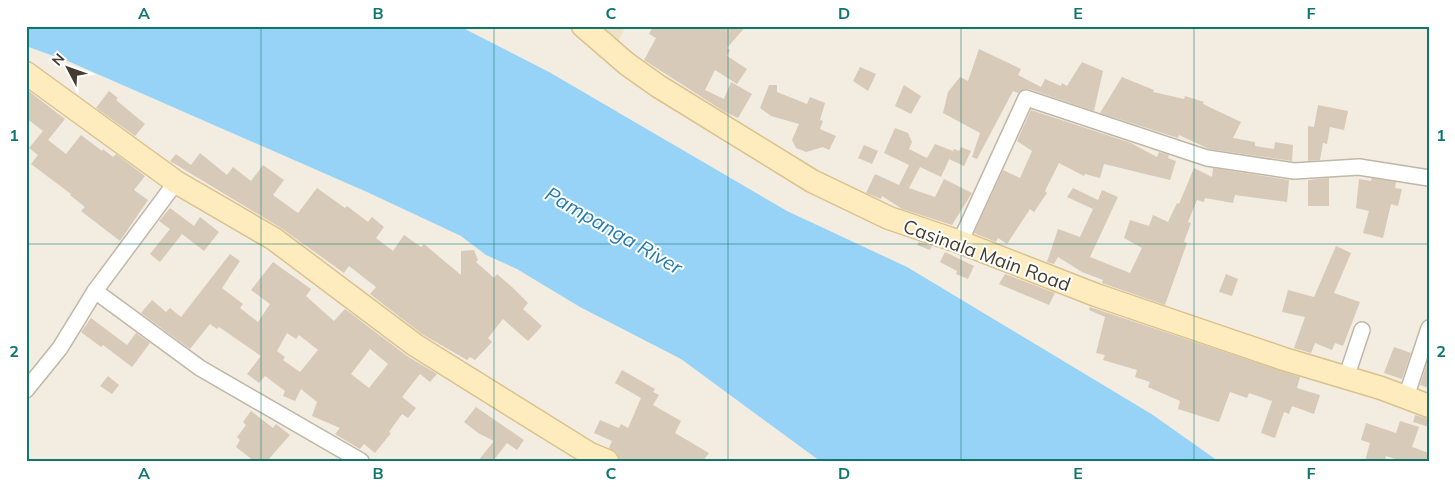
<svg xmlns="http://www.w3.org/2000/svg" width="1455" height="487" font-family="Mulish,sans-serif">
<rect width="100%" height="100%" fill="#f3ece1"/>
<path fill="#ede2c9" d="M589,26H626L617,44Z"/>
<path fill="#96d3f7" d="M26,26H459L549,72L787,211L907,267L1153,415L1218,461H820L681,359L580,307L517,269L486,255L461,236L367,192L70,62L26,46Z"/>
<g fill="#d8cab8" fill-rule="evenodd">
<path d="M653,26H746L727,48L730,50L727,56L747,69L737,84L715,70L705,90L724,99L731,82L752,94L738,118L725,112L644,60L656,38L649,34Z"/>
<path d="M979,49L1021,69L1018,75L1041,87L1045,79L1061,86L1062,83L1067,86L1082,62L1103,71L1094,111L1029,89H1024L1018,93L1013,91L977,159L972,157L980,133L943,113L948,92L960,77L968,81Z"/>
<path d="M860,67L876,74L868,91L853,81Z"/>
<path d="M1122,77L1154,90L1153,92L1184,99L1185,96L1204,102L1203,104L1241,122L1233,138L1255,142V146L1274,149L1275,142L1293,145L1292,161L1209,149L1179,135L1178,138L1100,113Z"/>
<path d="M769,85H777V92L807,104L810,97L825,103L820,120L823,121L820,129L836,136L829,150L823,147L806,152L796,148L792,140L799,124L771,116L760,108Z"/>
<path d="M904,85L921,96L911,114L895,106Z"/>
<path d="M26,89L65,119L48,140L66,154L81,135L102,151L103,149L113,157L116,154L145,176L134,190L148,200L120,241L81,211L85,207L70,195L71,194L31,164L38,155L29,148L43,131L26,118Z"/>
<path d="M109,91L118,98L116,100L145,124L135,136L96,108Z"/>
<path d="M1318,105L1348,111L1344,130L1330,127L1327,144L1323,143L1320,160L1308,161V126L1314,127Z"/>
<path d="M1031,110L1131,143L1157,157L1159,152L1169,155L1168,158L1176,161L1170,180L1104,164L1100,178L1085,174L1084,176L1059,163L1045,191L1047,193L1034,212L1030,209L1007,244L998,238L996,242L974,233L1003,170L1020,178L1032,151L1017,141Z"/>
<path d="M895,128L908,133L912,142L909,149L927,158L935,144L953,151L941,177L920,167L909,188L935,197L944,179L972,193L952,225L902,209L882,196L881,199L866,193L875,174L899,185L909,165L884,153Z"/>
<path d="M864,145L878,151L872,164L858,158Z"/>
<path d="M961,147L971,151L964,166L949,159L954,149L959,151Z"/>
<path d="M200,153L227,175L233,167L251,181L263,165L284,180L273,195L298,213L317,188L345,208L347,206L368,222L372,217L384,227L376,238L393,251L404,235L421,247L424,244L461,275V251L474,250L478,260L476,262L494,278L497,274L512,287L528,303L523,309L542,326L528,341L503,319L488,338L492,342L475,360L470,357L467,360L422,334L370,294L376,287L349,266L344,273L281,228L170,161L176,154L191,165Z"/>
<path d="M1194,168L1212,177L1213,168L1289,180L1287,202L1235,195L1233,203L1205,198L1204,202L1197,200L1188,222L1191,223L1184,242L1187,243L1165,305L1102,283L1103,280L1082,272L1058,257L1054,264L1047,262L1058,229L1080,237L1093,209L1067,197L1073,188L1098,200L1102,190L1118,197L1090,257L1130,273L1142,248L1124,238L1130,220L1149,226L1153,215L1168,222L1177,203L1179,204Z"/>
<path d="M1329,178V206H1308V180Z"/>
<path d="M1372,178L1396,182L1395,188L1402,189L1398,206L1391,204L1383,238L1363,233L1369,211L1356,208L1359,179L1371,181Z"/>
<path d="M170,208L194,226L200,217L219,232L204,251L182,234L160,262L150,254L170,229L159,221Z"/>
<path d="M919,242L932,246L930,250L917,245Z"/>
<path d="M1336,246L1351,253L1334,293L1360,302L1343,346L1335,343L1332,350L1315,343L1311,353L1294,348L1305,317L1282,312L1288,290L1314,297Z"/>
<path d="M945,252L974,266L968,279L956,274L957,271L940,262Z"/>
<path d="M230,254L240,261L222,288L243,304L240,308L258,322L270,304L251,290L273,262L311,289L306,296L334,321L345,309L407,356L437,374L430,382L420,374L402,397L416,408L408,418L402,414L389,432L391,433L375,453L364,444L360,449L335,434L340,428L312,416L317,402L301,389L295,401L283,396L285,391L265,376L259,383L247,374L261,356L219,327L217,329L210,324L190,349L141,313L152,300L166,312L170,308L181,317ZM287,333L296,339L299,335L318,350L300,372L283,360L285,357L277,351ZM370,349L388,364L369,388L351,374Z"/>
<path d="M1005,274L1055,293L1049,305L999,284Z"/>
<path d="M1226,274L1238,279L1232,296L1219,292Z"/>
<path d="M1090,307L1300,377L1297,388L1320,395L1314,414L1292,406L1289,414L1284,412L1275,438L1261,433L1272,401L1249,393L1247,398L1230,392L1219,422L1178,409L1180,401L1148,387L1150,382L1135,377L1137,370L1103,360L1105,355L1096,353L1105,317L1089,310Z"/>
<path d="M91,318L127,345L136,333L150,343L132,367L103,345L101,347L81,332Z"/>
<path d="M1394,347L1411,353L1402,379L1384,373Z"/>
<path d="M1428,360H1429V388L1420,385Z"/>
<path d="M622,370L655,389L653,392L659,395L653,405L681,421L675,433L709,453L703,461H620L617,453L609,448L612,441L594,433L600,420L619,428L621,424L628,428L641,398L615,383Z"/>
<path d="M108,376L119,385L112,394L100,386Z"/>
<path d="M476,407L524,440L517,450L507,443L493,461H478L494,441L478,433L464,422Z"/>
<path d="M251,411L273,428L276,424L290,435L267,461H254L236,447L240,440L237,437L246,425L243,422Z"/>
<path d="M1415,415L1429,419V427L1413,422Z"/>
<path d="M1400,421L1419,427L1412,447L1429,453V461H1402L1386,456L1385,461H1365L1370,443L1361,440L1366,423L1396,433Z"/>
</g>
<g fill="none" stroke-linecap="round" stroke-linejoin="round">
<defs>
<g id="street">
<path d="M960,242L1026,98L1207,158L1294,171L1359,167L1429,178"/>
<path d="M95,291L200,368L361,461"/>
<path d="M1346,378L1362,330"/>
<path d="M26,390L60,348L95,291L176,182"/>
<path d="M1406,397L1429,328"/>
</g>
<g id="secondary">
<path d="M583,26L627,64L658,86L812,181L889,218L960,242L1096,295L1284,359L1381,388L1429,406"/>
<path d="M26,73L176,182L274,239L415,345L590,454L607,461"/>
</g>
</defs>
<use href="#street" stroke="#c1b7a6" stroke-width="18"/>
<use href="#secondary" stroke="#dac28d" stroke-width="25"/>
<use href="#street" stroke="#fff" stroke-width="15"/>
<use href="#secondary" stroke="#ffecbe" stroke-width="22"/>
</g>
<path fill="none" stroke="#0f766e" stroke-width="1" stroke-opacity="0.55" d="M261,26V461M494,26V461M728,26V461M961,26V461M1194,26V461M26,244H1429"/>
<g text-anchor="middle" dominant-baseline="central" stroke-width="4" stroke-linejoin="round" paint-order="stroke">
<g font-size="19" fill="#443c31" stroke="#fff">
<text transform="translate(987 255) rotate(20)">Casinala Main Road</text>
</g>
<g font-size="20" font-style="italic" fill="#217ab1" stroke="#fff">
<text transform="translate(614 230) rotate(30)">Pampanga River</text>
</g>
</g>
<rect width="1455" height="487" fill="none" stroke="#ffffff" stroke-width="55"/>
<g transform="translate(68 68) rotate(311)" stroke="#ffffff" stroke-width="4" paint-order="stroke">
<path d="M0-4L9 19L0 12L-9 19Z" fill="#443c31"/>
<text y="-8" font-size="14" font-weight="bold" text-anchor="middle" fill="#443c31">N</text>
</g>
<rect x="28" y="28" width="1400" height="432" fill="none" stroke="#0f766e" stroke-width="2"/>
<g font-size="16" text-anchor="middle" font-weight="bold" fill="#0f766e">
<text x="144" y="19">A</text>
<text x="378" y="19">B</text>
<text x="611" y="19">C</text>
<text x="844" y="19">D</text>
<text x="1078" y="19">E</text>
<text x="1311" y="19">F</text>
<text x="14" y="141">1</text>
<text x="1441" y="141">1</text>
<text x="14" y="357">2</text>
<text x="1441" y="357">2</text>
<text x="144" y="479">A</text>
<text x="378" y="479">B</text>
<text x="611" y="479">C</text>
<text x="844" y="479">D</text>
<text x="1078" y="479">E</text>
<text x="1311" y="479">F</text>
</g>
</svg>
